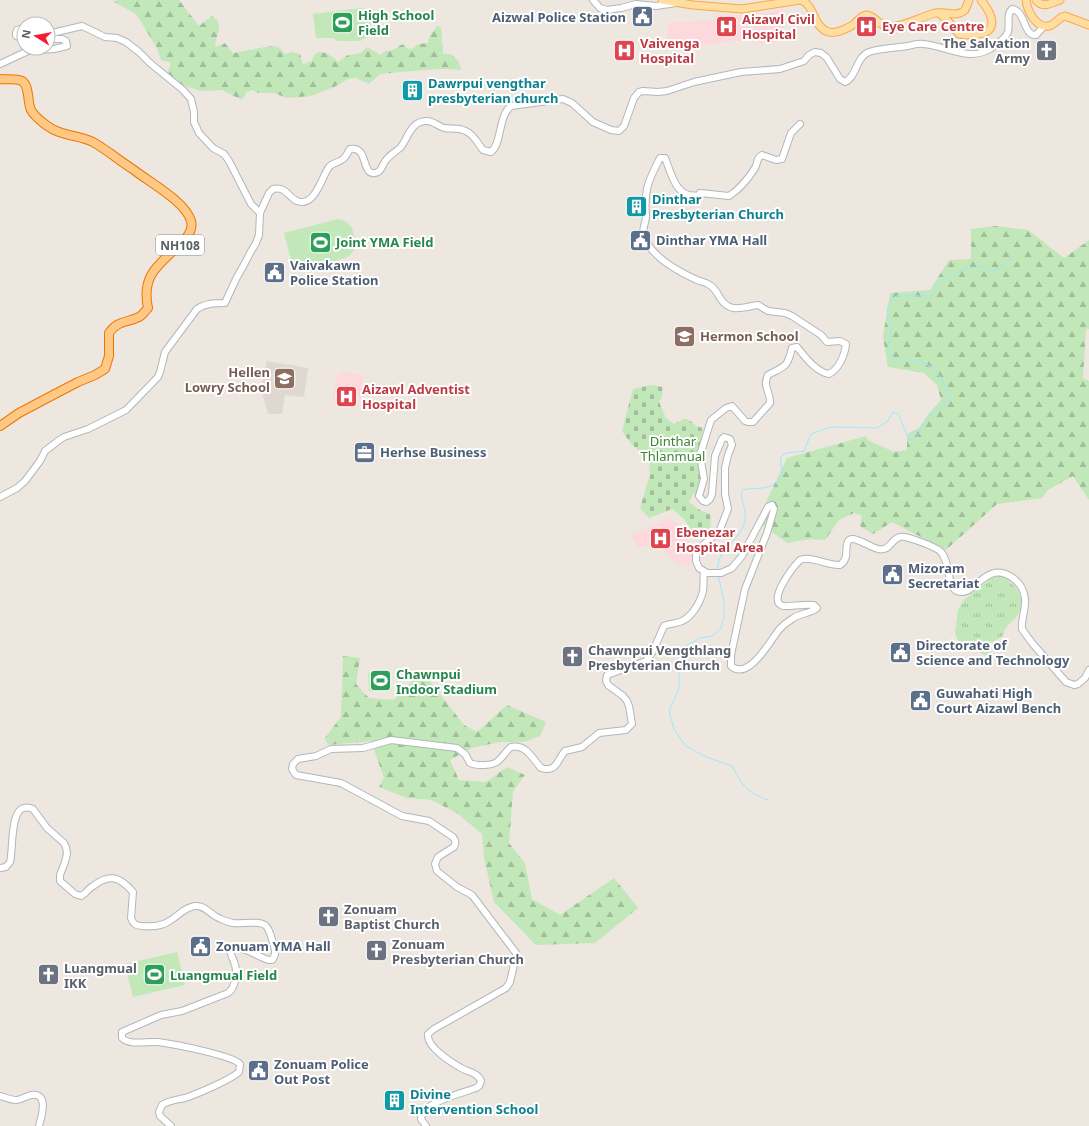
<svg xmlns="http://www.w3.org/2000/svg" width="1089" height="1126" font-family="'Noto Sans',sans-serif">
<defs>
<pattern id="forest-firs" width="22" height="20" patternUnits="userSpaceOnUse"><rect width="22" height="20" fill="#c2e7b9"/><path d="M5 1l3.5 6h-7zM16 11l3.5 6h-7z" fill="#a0be9a"/></pattern>
<pattern id="cemetery-stones" width="16" height="16" patternUnits="userSpaceOnUse"><rect width="16" height="16" fill="#c2e7b9"/><path d="M2 7V4a2 2 0 0 1 4 0v3zM10 15v-3a2 2 0 0 1 4 0v3z" fill="#a0be9a"/></pattern>
<pattern id="park-tufts" width="24" height="20" patternUnits="userSpaceOnUse"><rect width="24" height="20" fill="#c2e7b9"/><path d="M3 7l-1-3M5 7V3M7 7l1-3M15 17l-1-3M17 17v-4M19 17l1-3" fill="none" stroke="#a0be9a"/></pattern>
</defs>
<rect width="100%" height="100%" fill="#ede7df"/>
<path fill="#dfd8d0" d="M267,361L308,368L304,397L285,395L282,414H268L261,389Z"/>
<g fill="#fdd8dc">
<path d="M782,9L785,23L784,28L777,41L761,44L755,40L730,41L699,46H667L668,23L714,20L715,15H756Z"/>
<path d="M344,372L362,375L364,389L351,407L332,403L337,375Z"/>
<path d="M666,518L675,521L685,533L690,544L693,558L689,566L679,564L673,561L658,543L638,548L631,535L662,522Z"/>
</g>
<g fill="#c2e7b9">
<path d="M362,8C374,13 372,27 368,37L358,41H337L334,38H316L313,14Z"/>
<path d="M338,219C348,221 352,225 354,235C356,242 356,250 350,255C343,261 321,263 311,265C305,267 300,269 294,271L284,233Z"/>
<path d="M391,672V690L369,691L368,673Z"/>
<path d="M177,952L185,985L133,997L125,964Z"/>
</g>
<g fill="url(#forest-firs)">
<path d="M116,0H179L199,26L212,16L218,21L219,30L215,43L216,47L225,43L233,53C241,52 274,44 278,47C281,48 283,52 285,54L292,52L300,54L303,64L312,61C315,45 332,54 338,62L348,55L361,53L367,47L381,55L385,51C397,51 397,45 405,44L406,48L412,49L418,44L428,43L429,37L437,26L441,27L443,54H451L459,62L461,70L445,69L423,70L380,74L369,84L356,78L348,79L334,87L311,96L287,98L274,93H258L252,90L247,92L242,100L222,90L201,91L185,86L167,75L171,63L161,60L157,48L136,14L114,2Z"/>
<path d="M996,226L1028,230L1064,258L1089,240V329H1086L1083,378L1089,381V500L1073,476L1048,490L1042,498L997,504L946,550L892,522L873,534L860,526L862,516L854,513L839,520L825,540L810,539L787,543L757,521L787,458L866,436L868,440L894,452L907,450V434L919,428L929,413L941,400L937,385L924,373L888,367L883,337L890,293L930,290L949,260L971,259V229Z"/>
<path d="M343,656L360,658L356,684L369,698L394,700L422,671L464,725L477,732L507,705L546,722L540,736L524,742H500L471,748L450,760L459,780L486,782L507,767L525,775L513,791L509,843L525,863L532,899L560,915L614,878L638,908L595,943L536,945L494,902L484,858L482,834L457,813L431,800L407,798L379,787L384,778L371,741L329,745L324,739L341,717Z"/>
</g>
<path fill="url(#cemetery-stones)" d="M651,385L663,387L662,397L659,402L666,418L674,424L684,419H688L696,426L703,428L698,459L702,473L698,498L693,494L689,502L701,511L711,514L710,532L705,535L693,532L684,519L672,509L649,518L640,508L650,474L649,458L632,445L622,431L633,389Z"/>
<path fill="url(#park-tufts)" d="M1001,576C1014,582 1026,596 1020,611C1016,621 1005,623 1003,636L987,645L991,654L985,655L958,641L955,632L958,610L963,601L992,577Z"/>
<g fill="none" stroke-linecap="round" stroke-linejoin="round">
<g stroke="#9de7ff" stroke-width="1">
<path d="M718,570C716,551 736,543 743,527C750,511 739,502 742,490C755,487 768,491 778,481C787,471 776,460 783,455C787,451 797,453 804,451L811,434L831,427L877,428L887,422L893,412L898,414L909,439L914,440L919,434L921,427L931,414L943,407L950,399L942,380L934,368L921,362L901,361L891,356L888,346L892,326L888,318L887,309L892,300L896,296H932L940,281L968,268L980,267L994,271L1007,263L1012,257"/>
<path d="M718,575L724,601V617L721,628L712,636L700,638L686,646L679,665V688L669,711L674,729L686,746L706,757L732,766C743,786 746,792 768,800"/>
</g>
<defs>
<g id="secondary">
<path d="M593,0L600,8L607,10L621,8L636,4L656,6L676,3"/>
<path d="M24,28L17,30L16,33V36L19,37L24,35"/>
<path d="M48,34L82,26L105,37L117,38L126,42L139,52L150,63L183,90L191,99L194,112V122L199,133L213,148L224,154L229,161L251,204L260,213L269,193L273,189C286,186 288,197 297,201C315,208 322,176 329,167C333,162 339,163 343,159C346,157 348,152 350,149C370,145 360,180 378,172C382,170 383,163 386,160C390,155 395,152 400,148C408,139 410,121 427,121C433,121 438,126 444,128C448,129 454,128 459,129C472,131 476,141 483,150L491,152C502,144 498,116 511,106L563,99L572,103L593,122L611,130L619,131L624,126L634,98L639,92L643,91L658,92L667,91L694,82L741,72L780,69L804,61L809,55L815,52L821,53L827,58L840,79L845,82C856,78 856,57 869,52C882,48 895,48 908,46C913,45 918,43 923,44C949,46 971,65 996,45C1000,42 1006,36 1008,32C1010,24 1006,14 1012,9C1026,11 1023,36 1036,35L1044,26"/>
<path d="M0,64L28,51L54,49L67,46L66,41L62,39H48"/>
<path d="M800,124L791,133L782,159L776,160L762,155C756,158 758,163 755,168C748,179 740,189 729,196L700,193V195C676,200 672,175 665,158H660C648,181 644,190 646,216C646,224 641,229 644,237C652,257 677,271 697,280C701,282 705,282 708,284C714,287 717,292 720,298C730,314 743,307 758,305L768,311L785,313L792,316L821,335L827,342L840,341L846,344C845,355 839,369 829,374C816,372 805,357 797,347L792,348C787,369 784,366 768,375C762,387 771,392 770,403L753,422H748L745,421L732,406L726,408L711,420L700,455L704,479L699,496L703,501L706,502L710,499L712,494L715,456L722,439L724,437L730,439L732,445L728,455L725,468V494L728,509L719,532L704,544L696,553V561L699,568L707,573H721L732,568L742,556L768,507L772,505L774,509L767,533L745,589L731,655V666C748,681 769,643 778,631C782,626 787,622 792,619C799,613 810,614 817,608L814,605H812C807,604 785,607 783,606C766,601 794,566 800,560C810,555 828,566 840,565C851,558 843,546 849,540C854,536 869,546 875,548C890,554 890,539 900,537C906,535 935,547 940,551C951,561 946,586 957,591C975,599 985,558 1013,578C1020,583 1024,590 1025,599C1026,609 1021,619 1022,629L1032,643L1066,682L1074,685L1078,684L1085,678L1089,670"/>
<path d="M0,497L17,488L25,481L40,461L45,451L58,441L64,437L88,429L126,410L158,377L160,372L165,352L197,309C206,303 215,303 225,303L236,279L245,263L250,253L256,243L259,235L260,213"/>
<path d="M0,868L6,867C7,865 9,864 10,862C14,849 8,798 33,809L47,828L64,843L66,847L67,854L65,862L60,875V881L75,894L81,896C87,893 88,889 93,886C110,873 120,877 133,892L131,918C133,924 136,926 142,926C152,927 163,926 171,920C179,915 185,907 195,906C206,905 211,916 221,919C225,921 229,922 233,923C241,924 261,920 266,926C270,930 271,937 273,943C275,949 277,954 272,960H269C257,957 245,945 232,950C229,955 233,957 234,962C238,971 236,987 228,993L182,1011L161,1015L122,1032V1038C130,1046 147,1041 158,1042C173,1044 231,1055 240,1064L239,1072C230,1080 197,1094 185,1098C177,1100 169,1100 162,1105L159,1112L160,1116L171,1126"/>
<path d="M0,1096C5,1097 10,1100 16,1100C21,1100 26,1096 31,1095C50,1092 41,1118 39,1126"/>
<path d="M426,1126L421,1119C422,1102 463,1093 476,1088L479,1086L481,1081C478,1073 469,1072 463,1069C452,1063 426,1047 428,1034L434,1029L506,988L510,982L516,956V953L472,895L457,887L437,871L435,864L438,857L454,847C456,843 456,841 453,837L429,821L402,816L341,783L296,775L292,769L293,764L298,759L316,756L331,749L363,748L391,740L457,748L465,754L470,763C476,766 493,766 498,761C503,757 506,751 511,747C526,744 532,758 541,768C557,773 557,760 565,751L582,747L599,733L626,730L632,724L629,706L627,701L623,696L608,685L606,681L607,675L646,661L653,651L664,626C670,623 676,624 682,621C692,617 701,601 703,591C704,585 703,578 704,572"/>
</g>
<g id="primary">
<path d="M662,0L693,5L742,9L800,0"/>
<path d="M801,0C815,5 813,28 829,32C836,34 849,28 854,24C858,21 861,15 867,15C875,16 879,26 888,27C904,27 920,17 935,13C946,11 956,18 965,10L969,0"/>
<path d="M1026,0C1027,10 1036,29 1049,26C1056,24 1059,17 1065,16L1089,25"/>
<path d="M1036,0C1043,9 1051,3 1060,0"/>
<path d="M939,13L948,21L959,34C966,36 972,35 979,34C1001,31 990,11 981,0"/>
</g>
<path id="highway" d="M0,79C6,80 16,78 22,81C30,86 27,102 31,110C34,116 41,121 46,125C62,137 76,134 93,142C107,150 120,161 134,170C149,182 185,201 191,221C193,228 190,233 186,238C165,262 140,270 148,308C145,311 143,315 139,317C127,323 118,320 109,333V356L105,369L95,375L78,382L53,395L19,413L0,426"/>
</defs>
<use href="#secondary" stroke="#b1b7bc" stroke-width="8"/>
<use href="#primary" stroke="#fca749" stroke-width="9"/>
<use href="#highway" stroke="#ec7500" stroke-width="10"/>
<use href="#secondary" stroke="#fff" stroke-width="6"/>
<use href="#primary" stroke="#ffdea2" stroke-width="7"/>
<use href="#highway" stroke="#ffc884" stroke-width="8"/>
</g>
<defs>
<symbol id="civic-square" viewBox="-11 -11 22 22"><rect x="-9" y="-9" width="18" height="18" rx="4" fill="#5c6f8a" stroke="#fff"/><path d="M-.6-6.5H3V-4.5H.6V-3L4-1V1h2V6H-6V1h2V-1L-.6-3ZM-1.2 2.5V6h2.4V2.5Z" fill="#fff"/></symbol>
<symbol id="stadium-square" viewBox="-11 -11 22 22"><rect x="-9" y="-9" width="18" height="18" rx="4" fill="#2e9e5b" stroke="#fff"/><path d="M0-5a6.5 5 0 1 0 0 10a6.5 5 0 1 0 0-10ZM-3.5-1.8h7v3.6h-7Z" fill="#fff"/></symbol>
<symbol id="hospital-square" viewBox="-11 -11 22 22"><rect x="-9" y="-9" width="18" height="18" rx="4" fill="#e0444e" stroke="#fff"/><path d="M-5-5h3v3.5h4V-5h3V5h-3V1.5h-4V5h-3Z" fill="#fff"/></symbol>
<symbol id="church-square" viewBox="-11 -11 22 22"><rect x="-9" y="-9" width="18" height="18" rx="4" fill="#6b7280" stroke="#fff"/><path d="M-1.2-6h2.4v3.5h3.3v2.4h-3.3V6h-2.4V-.1h-3.3v-2.4h3.3Z" fill="#fff"/></symbol>
<symbol id="building-square" viewBox="-11 -11 22 22"><rect x="-9" y="-9" width="18" height="18" rx="4" fill="#0f9aa8" stroke="#fff"/><path d="M-4-6H4V6H1V3H-1V6H-4ZM-2.5-4.3h1.7v1.8h-1.7ZM.8-4.3h1.7v1.8H.8ZM-2.5-1h1.7V.8h-1.7ZM.8-1h1.7V.8H.8Z" fill="#fff"/></symbol>
<symbol id="school-square" viewBox="-11 -11 22 22"><rect x="-9" y="-9" width="18" height="18" rx="4" fill="#8d6e63" stroke="#fff"/><path d="M0-5L7-2L0 1L-7-2ZM-4 1L0 2.5L4 1V4Q0 6-4 4Z" fill="#fff"/></symbol>
<symbol id="office-square" viewBox="-11 -11 22 22"><rect x="-9" y="-9" width="18" height="18" rx="4" fill="#5c6f8a" stroke="#fff"/><path d="M-6-3h4V-5.5h4V-3h4V5H-6ZM-1-4.5V-3h2v-1.5ZM-6 0V1H6V0Z" fill="#fff"/></symbol>
</defs>
<g fill-rule="evenodd">
<use href="#civic-square" x="630" y="4" width="25" height="25"/>
<use href="#stadium-square" x="330" y="10" width="25" height="25"/>
<use href="#hospital-square" x="714" y="14" width="25" height="25"/>
<use href="#hospital-square" x="854" y="14" width="25" height="25"/>
<use href="#hospital-square" x="612" y="38" width="25" height="25"/>
<use href="#church-square" x="1034" y="38" width="25" height="25"/>
<use href="#building-square" x="400" y="78" width="25" height="25"/>
<use href="#building-square" x="624" y="194" width="25" height="25"/>
<use href="#civic-square" x="628" y="228" width="25" height="25"/>
<use href="#stadium-square" x="308" y="230" width="25" height="25"/>
<use href="#civic-square" x="262" y="260" width="25" height="25"/>
<use href="#school-square" x="672" y="324" width="25" height="25"/>
<use href="#school-square" x="272" y="366" width="25" height="25"/>
<use href="#hospital-square" x="334" y="384" width="25" height="25"/>
<use href="#office-square" x="352" y="440" width="25" height="25"/>
<use href="#hospital-square" x="648" y="526" width="25" height="25"/>
<use href="#civic-square" x="880" y="562" width="25" height="25"/>
<use href="#civic-square" x="888" y="640" width="25" height="25"/>
<use href="#church-square" x="560" y="644" width="25" height="25"/>
<use href="#stadium-square" x="368" y="668" width="25" height="25"/>
<use href="#civic-square" x="908" y="688" width="25" height="25"/>
<use href="#church-square" x="316" y="904" width="25" height="25"/>
<use href="#civic-square" x="188" y="934" width="25" height="25"/>
<use href="#church-square" x="364" y="938" width="25" height="25"/>
<use href="#church-square" x="36" y="962" width="25" height="25"/>
<use href="#stadium-square" x="142" y="962" width="25" height="25"/>
<use href="#civic-square" x="246" y="1058" width="25" height="25"/>
<use href="#building-square" x="382" y="1088" width="25" height="25"/>
</g>
<g text-anchor="middle" dominant-baseline="central" stroke-width="4" stroke-linejoin="round" paint-order="stroke">
<rect fill="#fff" stroke="#8a8e91" stroke-width="1" x="156" y="235" width="48" height="20" rx="3"/>
<g font-size="12" font-weight="bold" fill="#585e62">
<text x="180" y="245">NH108</text>
</g>
<g font-size="13" font-weight="bold" fill="#27864d" stroke="#fff" text-anchor="start">
<text x="358" y="15">High School<tspan x="358" dy="15">Field</tspan></text>
<text x="336" y="242">Joint YMA Field</text>
<text x="396" y="674">Chawnpui<tspan x="396" dy="15">Indoor Stadium</tspan></text>
<text x="170" y="975">Luangmual Field</text>
</g>
<g font-size="13" font-weight="bold" fill="#4e5e75" stroke="#fff" text-anchor="start">
<text x="626" y="17" text-anchor="end">Aizwal Police Station</text>
<text x="656" y="240">Dinthar YMA Hall</text>
<text x="290" y="265">Vaivakawn<tspan x="290" dy="15">Police Station</tspan></text>
<text x="380" y="452">Herhse Business</text>
<text x="908" y="568">Mizoram<tspan x="908" dy="15">Secretariat</tspan></text>
<text x="916" y="645">Directorate of<tspan x="916" dy="15">Science and Technology</tspan></text>
<text x="936" y="693">Guwahati High<tspan x="936" dy="15">Court Aizawl Bench</tspan></text>
<text x="216" y="946">Zonuam YMA Hall</text>
<text x="274" y="1064">Zonuam Police<tspan x="274" dy="15">Out Post</tspan></text>
</g>
<g font-size="13" font-weight="bold" fill="#be3a42" stroke="#fff" text-anchor="start">
<text x="742" y="19">Aizawl Civil<tspan x="742" dy="15">Hospital</tspan></text>
<text x="882" y="26">Eye Care Centre</text>
<text x="640" y="43">Vaivenga<tspan x="640" dy="15">Hospital</tspan></text>
<text x="362" y="389">Aizawl Adventist<tspan x="362" dy="15">Hospital</tspan></text>
<text x="676" y="532">Ebenezar<tspan x="676" dy="15">Hospital Area</tspan></text>
</g>
<g font-size="13" font-weight="bold" fill="#5b616d" stroke="#fff" text-anchor="start">
<text x="1030" y="43" text-anchor="end">The Salvation<tspan x="1030" dy="15">Army</tspan></text>
<text x="588" y="650">Chawnpui Vengthlang<tspan x="588" dy="15">Presbyterian Church</tspan></text>
<text x="344" y="909">Zonuam<tspan x="344" dy="15">Baptist Church</tspan></text>
<text x="392" y="944">Zonuam<tspan x="392" dy="15">Presbyterian Church</tspan></text>
<text x="64" y="968">Luangmual<tspan x="64" dy="15">IKK</tspan></text>
</g>
<g font-size="13" font-weight="bold" fill="#0d838f" stroke="#fff" text-anchor="start">
<text x="428" y="83">Dawrpui vengthar<tspan x="428" dy="15">presbyterian church</tspan></text>
<text x="652" y="199">Dinthar<tspan x="652" dy="15">Presbyterian Church</tspan></text>
<text x="410" y="1094">Divine<tspan x="410" dy="15">Intervention School</tspan></text>
</g>
<g font-size="13" font-weight="bold" fill="#785e54" stroke="#fff" text-anchor="start">
<text x="700" y="336">Hermon School</text>
<text x="270" y="372" text-anchor="end">Hellen<tspan x="270" dy="15">Lowry School</tspan></text>
</g>
<g font-size="13" fill="#3a842e" stroke="#fff">
<text x="673" y="441">Dinthar<tspan x="673" dy="15">Thlanmual</tspan></text>
</g>
</g>
<g transform="translate(36 36) rotate(281)"><circle r="19" fill="#ffffff" stroke="#bcbfc0"/>
<path d="M0-3L7 15L0 10L-7 15Z" fill="#f61c35"/>
<text y="-6" font-size="11" font-weight="bold" text-anchor="middle" fill="#585e62">N</text>
</g>
</svg>
